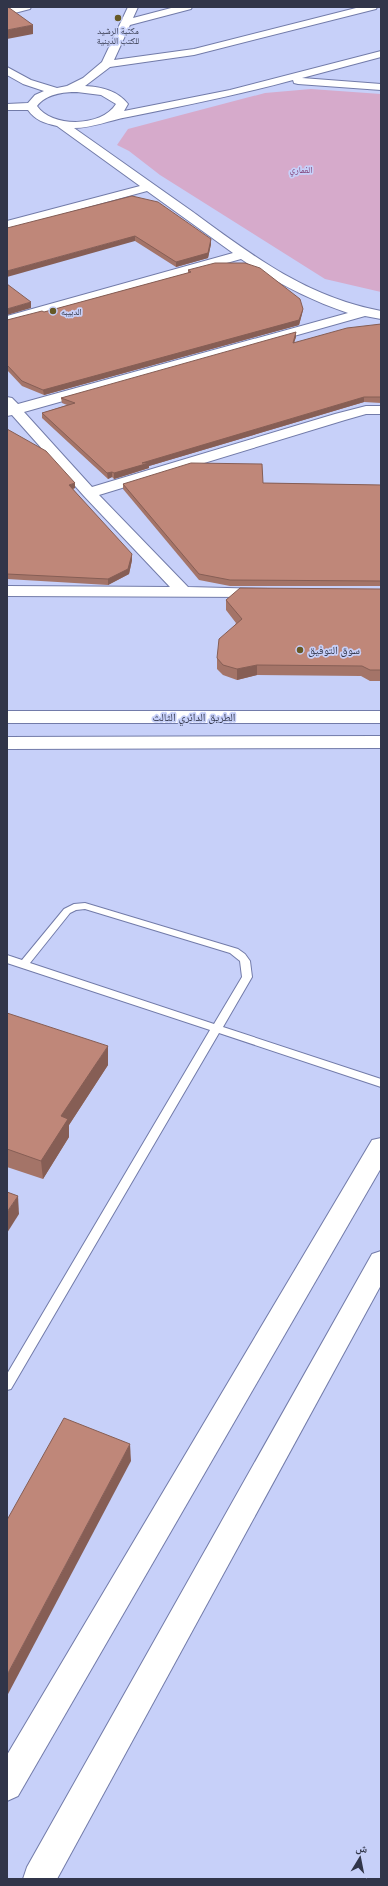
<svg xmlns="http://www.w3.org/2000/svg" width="388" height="1886" font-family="Montserrat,'Noto Naskh Arabic',sans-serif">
<rect width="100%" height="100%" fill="#c7d0f9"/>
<path fill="#d6aacb" d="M311,89L381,94V292L325,279L160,175L129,151L117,145L128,129L265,93Z"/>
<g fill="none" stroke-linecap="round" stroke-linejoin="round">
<defs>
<path id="lane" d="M85,903L238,949L245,954L250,961L252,977L223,1027L381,1079V1087L219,1033L11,1389L7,1390V1374L210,1030L7,963V955L22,960L64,909L74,904ZM85,909L230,953L240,961L242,977L214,1024L30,963L70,913L76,910Z"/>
<g id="street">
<path d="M14,7H31L30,9L7,15V9Z"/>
<path d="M128,7H138L133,18L175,7H192L191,9L130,25L114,60L194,49L360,7H377L376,9L194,55L110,67L85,86C101,87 117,90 128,104L124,111L230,90L381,51V57L302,78L381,84V90L298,84L294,83L293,80C238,95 183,106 128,117C110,120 93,128 74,128C114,156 153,184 193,212C253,256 306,297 381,311V319L365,316L24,412L92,487L335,414L366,406H381V414H366L345,420L99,495L188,587L269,589L271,592L269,595L263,597L7,596V586L170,587L84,496L12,415L7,416V397L12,398L18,404L348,313C309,300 275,282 241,259L7,324V316L233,253L147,191L7,229V221L140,186L57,126C44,123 35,120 28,110H7V104L28,103L35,95L44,91L23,84L7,75V67L31,80L57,88L67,86L83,78L102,62ZM77,92L101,95L116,104C102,127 52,128 37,106C46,94 63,92 77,92Z"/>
</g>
<g id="secondary">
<path d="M381,1138V1168L18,1796L7,1801V1755L372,1140Z"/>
<path d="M381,1251V1285L57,1879H23L27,1867L372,1254Z"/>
</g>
<g id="primary">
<rect x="7" y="711" width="374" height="12"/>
<path d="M381,736V748L7,749V737Z"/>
</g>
</defs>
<use href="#lane" stroke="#727ba9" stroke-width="2"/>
<use href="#street" stroke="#727ba9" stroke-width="2"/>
<use href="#secondary" stroke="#727ba9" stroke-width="2"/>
<use href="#primary" stroke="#727ba9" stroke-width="2"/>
<use href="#lane" fill="#fff" fill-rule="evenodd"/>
<use href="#street" fill="#fff" fill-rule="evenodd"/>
<use href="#secondary" fill="#fff" fill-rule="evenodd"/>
<use href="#primary" fill="#fff" fill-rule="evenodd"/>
</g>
<g fill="#a47468">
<path d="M7,228L211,239V244L208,258L176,267L135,241Z"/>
<path d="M188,270L303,309L302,314L299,325L44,395L22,386L7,370V320L44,312L188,273Z"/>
<path d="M381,324V403L364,402L149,466V468L114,479L112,477L108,479L42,418V413L67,405L62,403L61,398L296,337L294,343Z"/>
<path d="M7,429L75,488L73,489L132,560L129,574L108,585L7,579Z"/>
<path d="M263,483L381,485V586H230L199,580L123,489V484Z"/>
<path d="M381,589V681H370L361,676L257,675L237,680L223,675L217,669V658L236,623L226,610V600Z"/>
<path d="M7,1013L108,1065L69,1125V1137L43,1179L7,1167Z"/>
</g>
<g fill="#865e55">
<path d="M33,25V34L7,39V30Z"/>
<path d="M135,236V241L7,277V271Z"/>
<path d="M211,239V244L208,258L176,267V262Z"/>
<path d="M31,302V308L7,315V309Z"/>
<path d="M303,309L302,314L299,325L44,395L43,390Z"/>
<path d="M296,332V337L292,348L293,343Z"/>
<path d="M364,397V402L149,466V468L114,479V473L142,463Z"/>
<path d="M112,472V477L108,479L107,473Z"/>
<path d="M75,483V488L69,490V485Z"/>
<path d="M132,554V560L129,574L108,585V579Z"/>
<path d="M257,665V675L237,680V669Z"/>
<path d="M108,1046V1065L69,1125V1137L43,1179L41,1161L61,1116Z"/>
<path d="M18,1196L19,1214L7,1233V1212Z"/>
<path d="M130,1444L131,1461L7,1696V1675Z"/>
</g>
<g fill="#bf8779" stroke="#865e55">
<path d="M7,7H8L33,25L7,30Z"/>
<path d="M132,196L158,202L211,239L208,253L176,262L135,236L7,271V228Z"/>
<path d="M215,263H245L260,268L300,299L303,309L299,320L43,390L22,381L7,365V320L42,311L44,312L191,272L188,270Z"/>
<path d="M7,284L31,302L7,309Z"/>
<path d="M381,324V397H364L142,463H149L114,473L112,472L107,473L42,413L75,403L61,398L296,332L293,343L347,328Z"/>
<path d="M7,429L46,451L75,483L69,485L132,554L128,569L108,579L7,574Z"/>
<path d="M191,463L262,464L263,483L381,485V581L230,580L199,574L123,484Z"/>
<path d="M240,588L381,589V670H370L362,666L257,665L237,669L223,665L217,658L219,639L242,619L226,600Z"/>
<path d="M7,1013L108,1046L61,1116L68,1119L41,1161L7,1149Z"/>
<path d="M7,1192L18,1196L7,1212Z"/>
<path d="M64,1418L130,1444L7,1675V1520Z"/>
</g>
<g fill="#665926" stroke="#c7d0f9" stroke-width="1.5">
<circle cx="118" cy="18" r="4"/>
<circle cx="53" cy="311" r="4"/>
<circle cx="300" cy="650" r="4"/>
</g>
<g text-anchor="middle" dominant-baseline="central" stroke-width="3.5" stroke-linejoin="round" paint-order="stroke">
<g font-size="9" fill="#313549" stroke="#c7d0f9">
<text x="118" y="30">مكتبة الرشيد<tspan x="118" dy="10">للكتب الدينية</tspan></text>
<text x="61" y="311" text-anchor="start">الدبيبه</text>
</g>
<g font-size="9" fill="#7d3a70" stroke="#c7d0f9">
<text x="301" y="169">الغماري</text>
</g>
<g font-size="11" fill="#313549" stroke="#c7d0f9" text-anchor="start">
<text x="308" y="650">سوق التوفيق</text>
</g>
<g font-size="11" fill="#313549" stroke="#c7d0f9">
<text x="194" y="717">الطريق الدائري الثالث</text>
</g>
</g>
<rect width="388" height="1886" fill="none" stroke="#313549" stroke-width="16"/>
<g transform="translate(360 1858) rotate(10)" stroke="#c7d0f9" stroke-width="3" paint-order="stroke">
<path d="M0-3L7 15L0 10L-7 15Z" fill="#313549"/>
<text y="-6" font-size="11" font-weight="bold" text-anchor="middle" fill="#313549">ش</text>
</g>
</svg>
